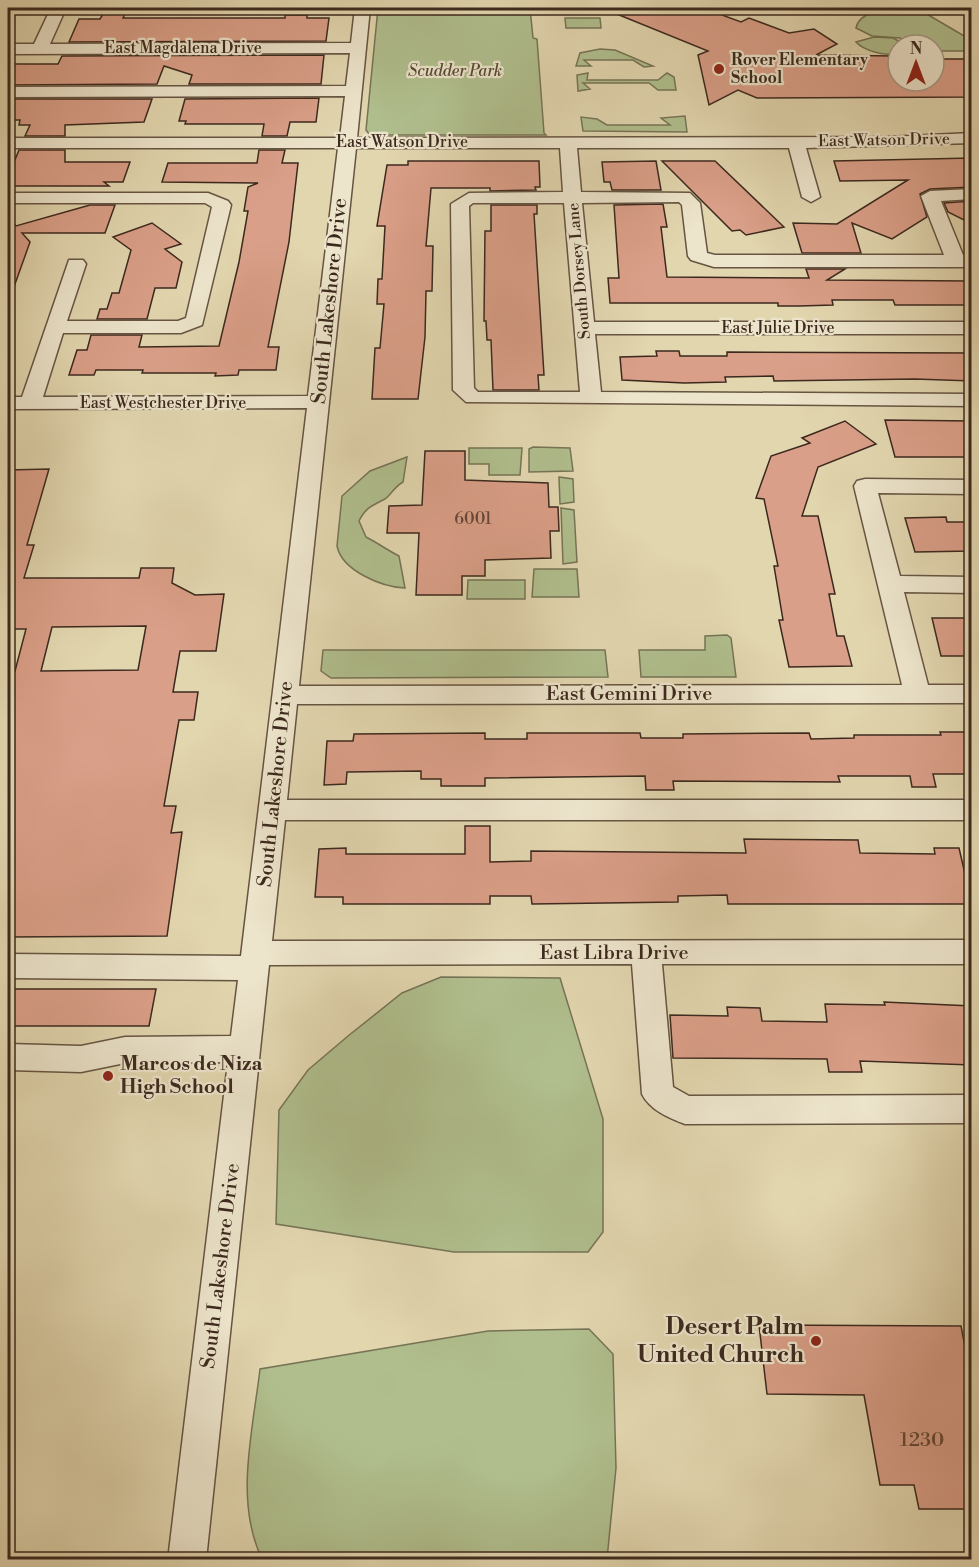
<svg xmlns="http://www.w3.org/2000/svg" width="979" height="1567" font-family="'Libre Bodoni',serif">
<rect width="100%" height="100%" fill="#e2d6af"/>
<filter id="stains"><feTurbulence type="fractalNoise" baseFrequency=".00333" numOctaves="4"/><feColorMatrix values="0 0 0 0 .2 0 0 0 0 .09 0 0 0 0 .02 0 0 0 .5 -.17"/></filter>
<radialGradient id="worn" r=".72"><stop offset=".6" stop-color="#630" stop-opacity="0"/><stop offset="1" stop-color="#630" stop-opacity=".3"/></radialGradient>
<g fill="#b0be8d" stroke="#767456" stroke-width="1.5">
<path d="M378,8H530L533,38L537,39L544,133L546,135H370L366,130Z"/>
<path d="M907,10H920L971,40V51H934V45H911L900,38L872,36L856,28C860,8 891,11 907,10Z"/>
<path d="M565,18H600L601,28H566Z"/>
<path d="M874,37L893,38L906,45H898V52C887,58 863,50 856,42Z"/>
<path d="M600,49L615,50L653,66L644,67L633,60H584L591,66H576L580,53Z"/>
<path d="M588,73L587,80H658L667,73L674,77L676,90H658L649,83H583L590,89L578,91L577,75Z"/>
<path d="M685,116L687,132L583,131L581,117L597,119L607,125H670L661,118Z"/>
<path d="M533,447L570,448L573,471L529,472V449Z"/>
<path d="M469,448H522L520,475H489V464H469Z"/>
<path d="M407,457L403,482C395,486 391,495 385,499C372,506 366,507 359,521L366,537C378,543 387,550 399,556L405,588C382,587 342,571 337,546L342,496L370,471Z"/>
<path d="M559,477L573,479L574,502L560,504Z"/>
<path d="M561,508L574,510L577,562L563,564Z"/>
<path d="M534,569H577L579,597H532Z"/>
<path d="M468,580H525V599H467Z"/>
<path d="M727,635L731,638L736,677H641L639,650H705V636Z"/>
<path d="M323,650H605L608,677L331,678L321,671Z"/>
<path d="M441,977L560,978L603,1119V1232L588,1252H454L276,1224L279,1110L308,1070L348,1036L402,993Z"/>
<path d="M589,1329L613,1354L616,1468L607,1559H262C234,1501 253,1430 260,1369L488,1331Z"/>
</g>
<g fill="#da9f88" stroke="#3c291e" stroke-width="1.5" fill-rule="evenodd">
<path d="M602,8H703L741,22L749,18L789,33L814,29L837,44L816,55L893,56L894,59H898V81H934V59H972V97L757,98L738,90L709,105L698,55L708,51Z"/>
<path d="M103,14H125L123,18H285V15H307V18H329L326,41L69,42L79,19H100Z"/>
<path d="M324,55L321,84H189L192,75L164,66L157,84L8,85V64H58L62,56Z"/>
<path d="M319,98L316,122H290L287,136H262L264,124H185L186,121H179L185,99Z"/>
<path d="M8,99H152L144,122L65,125V136H25L30,125H19L20,120H8Z"/>
<path d="M19,150H65V162H130L123,182H104L109,186H8V177Z"/>
<path d="M259,150H285L282,163H298L289,242L268,347H279L276,370H239L238,375L215,376L216,373H142L143,370H96L94,375H69L77,350H87L91,335H142L139,347L219,346L239,262L248,211H244L248,187L258,183L162,182L168,163H257Z"/>
<path d="M972,158V187L930,189L920,194L927,217L892,239L852,223L861,253H802L793,223L837,224L908,180L840,181L834,161Z"/>
<path d="M408,161H539L540,187H535L536,190L490,191V188H431L426,246H433L432,291H426L425,337L418,399H372L375,348H380L384,304H377L378,279H382L385,226H377L387,165H408Z"/>
<path d="M656,161L661,190H612L610,182H604L602,162Z"/>
<path d="M662,161H715L784,227L746,235L740,230L732,231Z"/>
<path d="M972,201V224L948,212L944,203Z"/>
<path d="M663,204L667,227H661L667,277L809,278L806,269H845L827,280L972,281V305H895L893,300H832L833,305L799,306H778V303H610L608,278H619L614,205Z"/>
<path d="M90,205H115L105,233H22L30,242L10,298L8,297V216L16,226Z"/>
<path d="M491,205H537V214H534L544,375H538L539,390H493L491,340H487L486,321H484L485,231H491Z"/>
<path d="M152,223L181,244L165,249L182,262L176,288H155L147,319H97L100,309H107L112,293H119L131,250L113,237Z"/>
<path d="M656,351H679L680,356H727V352L972,353V381L915,379L774,381L773,376L725,377L726,382L684,383L622,380L620,357L657,356Z"/>
<path d="M885,420L972,421V457H895Z"/>
<path d="M845,421L876,444L818,467L802,516H818L835,594H829L837,636H844L852,666L789,667L779,620H783L774,566H778L764,499L756,498L771,456L810,443L802,438Z"/>
<path d="M425,451H465V480L548,483L549,507H558L559,531H550L551,558L485,560V576H462V595H416L419,533H387L389,506L422,505Z"/>
<path d="M49,469L27,545H34L24,578H139L141,568H174L172,583L195,595L224,594L216,651H180L173,692H198L194,720H179L164,806H176L171,833L182,832L167,936L8,937V671H15L26,629H8V470ZM146,626L138,670L41,671L52,627Z"/>
<path d="M946,517L947,522H972V551L915,552L905,518Z"/>
<path d="M932,618H972V656H941Z"/>
<path d="M940,732H972V774H933L936,787H912L910,776H838L840,782L673,781L674,790H646L645,776L485,778V786H441V779H421V771L347,772L346,784L324,785L327,741H353L354,734L485,733V739H527V733H640L641,738H683V734L809,733L811,739L854,738V735H941Z"/>
<path d="M465,826H490V862L531,861V851L746,853L744,839L858,840L860,853L935,854L934,848H959L972,904H728L727,895L678,896V902L532,904L531,896H490V904H343V897H315L319,849L346,848V854H465Z"/>
<path d="M8,989H156L149,1026H8Z"/>
<path d="M884,1002L972,1006V1065L860,1061L862,1072H829L827,1059L673,1058L670,1015L728,1016L727,1007L760,1008L762,1021L827,1022L825,1004L885,1005Z"/>
<path d="M759,1325L961,1326L965,1347H972V1509H919L914,1485H880L864,1395L767,1394Z"/>
</g>
<g fill="none" stroke-linecap="round" stroke-linejoin="round">
<defs>
<path id="minor" d="M51,8H66L50,44L351,43L355,8H370L357,138L888,137L972,133V143L806,148L820,197L811,202L802,197L789,148H577L581,192L690,193L700,203L707,253L715,255H944L921,196L930,191L972,189V199L941,201L963,255H972V267H714L691,260L688,256L682,205L679,202L582,203L594,322H972V334H595L601,392L972,394V406L466,402L453,390L451,204L469,193L563,192L560,148H356L299,686L902,685L854,486L857,481L865,479L972,480V494L878,493L900,576L972,577V593L904,592L928,685H972V703L297,704L287,800H972V820H285L272,941L972,940V964H662L673,1087L689,1096L972,1095V1123L685,1124C669,1118 650,1110 642,1094L632,964L269,965L206,1560H168L228,1062L125,1063L81,1072L8,1070V1044L81,1046L125,1037L231,1036L238,980L8,978V954L241,956L307,408L8,409V397H22L69,260H83L86,264L67,321H178L186,318L212,207L205,203H8V193H208L228,201L231,205L202,325L181,333H63L43,397L308,396L338,148H8V138H340L345,96L8,97V87L346,86L350,53L8,54V44H34ZM473,203H564L580,392H478L474,388L469,206Z"/>
</defs>
<use href="#minor" stroke="#665442" stroke-width="3"/>
<use href="#minor" fill="#ece4cb" fill-rule="evenodd"/>
</g>
<g fill="#8f2418" stroke="#ece4cb" stroke-width="2">
<circle cx="719" cy="69" r="6"/>
<circle cx="108" cy="1076" r="6"/>
<circle cx="816" cy="1341" r="6"/>
</g>
<g text-anchor="middle" dominant-baseline="central" stroke-width="4.5" stroke-linejoin="round" paint-order="stroke">
<g font-size="16" fill="#3c291e" stroke="#ece4cb">
<text x="183" y="48">East Magdalena Drive</text>
<text transform="translate(884 140) rotate(-1)">East Watson Drive</text>
<text x="402" y="142">East Watson Drive</text>
<text transform="translate(579 271) rotate(-95)">South Dorsey Lane</text>
<text x="778" y="328">East Julie Drive</text>
<text x="163" y="403">East Westchester Drive</text>
</g>
<g font-size="16" font-weight="bold" fill="#3c291e" stroke="#ece4cb" text-anchor="start">
<text x="731" y="60">Rover Elementary<tspan x="731" dy="18">School</tspan></text>
</g>
<g font-size="16" font-style="italic" fill="#534734" stroke="#ece4cb">
<text x="455" y="71">Scudder Park</text>
</g>
<g font-size="16" fill="#644638">
<text x="473" y="519">6001</text>
</g>
<g font-size="20" fill="#3c291e" stroke="#ece4cb">
<text transform="translate(330 301) rotate(-84)">South Lakeshore Drive</text>
<text x="629" y="694">East Gemini Drive</text>
<text transform="translate(276 784) rotate(-84)">South Lakeshore Drive</text>
<text x="614" y="953">East Libra Drive</text>
<text transform="translate(221 1266) rotate(-83)">South Lakeshore Drive</text>
</g>
<g font-size="20" font-weight="bold" fill="#3c291e" stroke="#ece4cb" text-anchor="start">
<text x="120" y="1064">Marcos de Niza<tspan x="120" dy="23">High School</tspan></text>
</g>
<g font-size="20" fill="#644638">
<text x="922" y="1440">1230</text>
</g>
<g font-size="24" font-weight="bold" fill="#3c291e" stroke="#ece4cb" text-anchor="end">
<text x="804" y="1327">Desert Palm<tspan x="804" dy="28">United Church</tspan></text>
</g>
</g>
<rect width="979" height="1567" fill="none" stroke="#e2d6af" stroke-width="30"/>
<rect x="9" y="9" width="961" height="1549" fill="none" stroke="#3c291e" stroke-width="3"/>
<rect x="15" y="15" width="949" height="1537" fill="none" stroke="#3c291e" stroke-width="1.5"/>
<g transform="translate(916 63)"><circle r="28" fill="#ece4cb" stroke="#a69986" stroke-width="1.5"/>
<path d="M0-4.5L10 22L0 15L-10 22Z" fill="#8f2418"/>
<text y="-9" font-size="16" font-weight="bold" text-anchor="middle" fill="#3c291e">N</text>
</g>
<rect width="100%" height="100%" filter="url(#stains)"/>
<rect width="100%" height="100%" fill="url(#worn)"/>
</svg>
